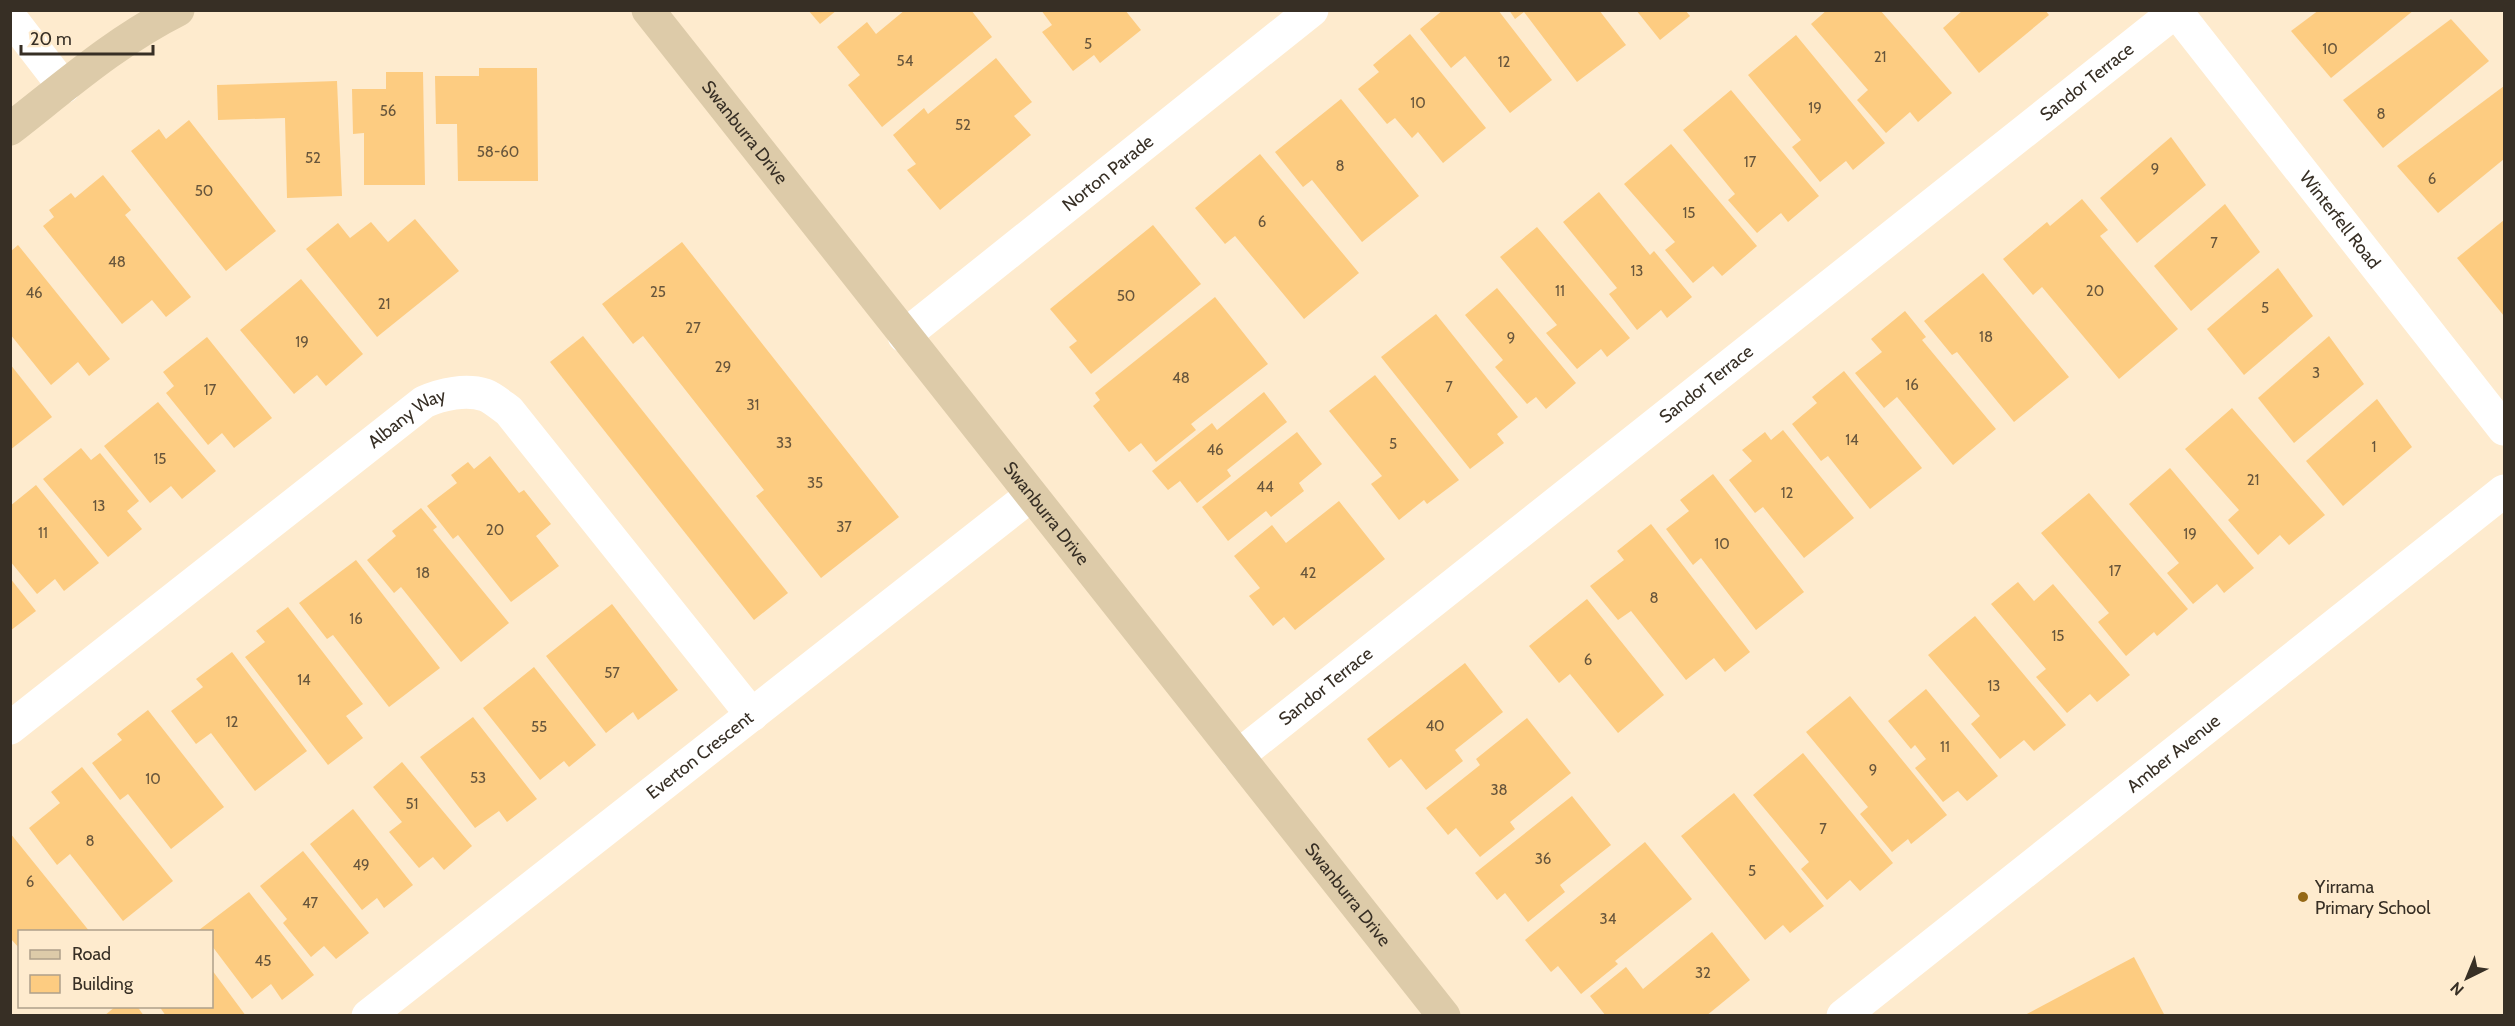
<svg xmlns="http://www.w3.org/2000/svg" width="2515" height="1026" font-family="Cabin,sans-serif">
<rect width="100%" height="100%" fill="#feebce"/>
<g fill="#fdcc81">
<path d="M808,10H837L820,24Z"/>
<path d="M905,10H971L992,37L882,127L848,85L860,75L837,47L867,22L876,34Z"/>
<path d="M1041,10H1125L1141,30L1100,63L1094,55L1073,71L1042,32L1052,25Z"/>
<path d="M1443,10H1498L1552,80L1510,113L1465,56L1451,68L1420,29Z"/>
<path d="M1509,10H1599L1626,45L1577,82L1524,12L1515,19Z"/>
<path d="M1636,10H1685L1690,16L1660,40Z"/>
<path d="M1827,10H1880L1952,93L1918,122L1910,112L1886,133L1857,100L1868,90L1811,24Z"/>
<path d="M1963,10H2045L2049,15L1979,73L1943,28Z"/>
<path d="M2319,10H2414L2331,78L2291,31Z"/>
<path d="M2451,19L2489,61L2383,148L2343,100Z"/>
<path d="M1410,34L1486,128L1443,163L1418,132L1412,138L1395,118L1387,124L1358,89L1379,72L1373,65Z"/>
<path d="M1796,35L1885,143L1853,170L1846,161L1820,182L1792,147L1801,140L1748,75Z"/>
<path d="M996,58L1032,102L1014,116L1031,135L940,210L907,170L916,164L893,135L924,108L928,114Z"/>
<path d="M479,68H537L538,181H458L457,124H436L435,76H479Z"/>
<path d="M386,72H423L425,185H364V133L353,134L352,89H386Z"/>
<path d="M337,81L342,196L287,198L285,118L218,120L217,85Z"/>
<path d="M2504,86V159L2438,213L2397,166Z"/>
<path d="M1731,90L1819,196L1788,222L1781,213L1757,233L1728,200L1735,194L1683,130Z"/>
<path d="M1341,99L1419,196L1362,242L1312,180L1303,187L1275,152Z"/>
<path d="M189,120L276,231L226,271L131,151L159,129L166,139Z"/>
<path d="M2171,137L2206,185L2137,243L2100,198Z"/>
<path d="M1671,144L1757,246L1722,276L1713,266L1693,283L1665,250L1675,242L1624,184Z"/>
<path d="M1260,154L1359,273L1304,319L1235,236L1225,244L1195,208Z"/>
<path d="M103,175L131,210L125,215L191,297L166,317L152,300L122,324L43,226L54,217L49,210L71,193L75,198Z"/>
<path d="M1599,192L1650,255L1654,251L1692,297L1667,318L1661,310L1637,330L1609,294L1617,288L1563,222Z"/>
<path d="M2082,199L2108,230L2100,236L2178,329L2119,379L2042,287L2033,295L2003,259L2047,222L2050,226Z"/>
<path d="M2225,204L2260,252L2191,311L2154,266Z"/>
<path d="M415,219L459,271L377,337L306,249L338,223L350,238L371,222L388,242Z"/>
<path d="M2504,220V316L2457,258Z"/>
<path d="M1153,225L1201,284L1091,374L1069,347L1077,341L1050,309Z"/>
<path d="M1537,227L1630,338L1607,357L1601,349L1577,369L1546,333L1557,325L1500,257Z"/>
<path d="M682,242L899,517L821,578L756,496L764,490L643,336L633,344L602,304Z"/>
<path d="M18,245L110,359L89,376L78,362L51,385L10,334V252Z"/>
<path d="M2278,268L2313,316L2244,375L2207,329Z"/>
<path d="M1983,273L2069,377L2014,422L1957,352L1952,355L1924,321Z"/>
<path d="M301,279L363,354L326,386L317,375L294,394L240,330Z"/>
<path d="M1497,288L1576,383L1546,409L1536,397L1527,404L1495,367L1503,360L1465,315Z"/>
<path d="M1215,297L1268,364L1191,424L1196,430L1156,462L1141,443L1129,452L1093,406L1100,400L1095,393Z"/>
<path d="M1905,311L1926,337L1922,340L1996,429L1953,465L1897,397L1884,408L1855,373L1882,352L1871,339Z"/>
<path d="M1436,314L1518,417L1497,434L1504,443L1470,469L1381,357Z"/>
<path d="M583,336L788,593L754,620L550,362Z"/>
<path d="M2329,336L2364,384L2294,443L2258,398Z"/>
<path d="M207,337L272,418L234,448L222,433L208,445L166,393L174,386L163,372Z"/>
<path d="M10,364L52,417L10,450Z"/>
<path d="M1844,371L1922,468L1870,509L1828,456L1821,461L1792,424L1817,403L1812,397Z"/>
<path d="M1375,375L1459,480L1427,504L1424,500L1399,520L1371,484L1382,476L1329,411Z"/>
<path d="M1264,392L1287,422L1227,470L1231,476L1197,503L1180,481L1168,490L1152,471L1212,423L1217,430Z"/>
<path d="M2377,399L2412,447L2343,506L2306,461Z"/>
<path d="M158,402L216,471L182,499L171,486L150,503L104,446Z"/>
<path d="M2232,408L2325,515L2289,545L2280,535L2258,555L2228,520L2239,510L2185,449Z"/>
<path d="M1783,430L1854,518L1804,558L1763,507L1755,513L1729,480L1752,461L1742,450L1765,432L1771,440Z"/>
<path d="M1297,432L1322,464L1299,483L1304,491L1271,517L1266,511L1228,541L1202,507Z"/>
<path d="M81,448L91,460L100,453L139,501L127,511L142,529L108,557L43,479Z"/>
<path d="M490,456L519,493L524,490L551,524L536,536L559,566L511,602L458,535L453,539L427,506L457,483L451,475L468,462L474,469Z"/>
<path d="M2170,468L2254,568L2224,593L2217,584L2193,604L2167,573L2179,563L2129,504Z"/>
<path d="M1713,474L1804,592L1756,630L1701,558L1693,565L1666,529L1689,511L1680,500Z"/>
<path d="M36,485L99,563L64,591L55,579L37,594L10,561V506Z"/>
<path d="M2089,493L2188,609L2157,636L2154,632L2126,656L2098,622L2109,613L2041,533Z"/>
<path d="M1339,501L1385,559L1295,630L1284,617L1273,626L1249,596L1260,588L1234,556L1272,525L1286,543Z"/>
<path d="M421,508L437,527L433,530L509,623L461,662L401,587L394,593L367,560L396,536L392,531Z"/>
<path d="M1651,524L1750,652L1725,672L1714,658L1686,680L1631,611L1618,620L1590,586L1624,560L1617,551Z"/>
<path d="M356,560L440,668L389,707L333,635L327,639L299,603Z"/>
<path d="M10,578L36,611L10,631Z"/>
<path d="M2018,582L2034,601L2053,584L2130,675L2097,702L2090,694L2067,713L2036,677L2046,669L1991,604Z"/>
<path d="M1587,599L1664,695L1618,733L1570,674L1559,683L1529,646Z"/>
<path d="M612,604L678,690L638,720L633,712L606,733L546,656Z"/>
<path d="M288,607L363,704L346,716L363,738L328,765L245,657L265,642L256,631Z"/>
<path d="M1975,616L2066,725L2034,751L2024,740L2000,759L1971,724L1980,716L1928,655Z"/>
<path d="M232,652L307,751L255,791L211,733L196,744L171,711L203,687L196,679Z"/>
<path d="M1465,663L1503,712L1455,750L1463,761L1426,790L1401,759L1389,768L1367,739Z"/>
<path d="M534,667L596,745L569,767L564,761L540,780L483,708Z"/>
<path d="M1926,689L1998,776L1967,801L1958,791L1943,802L1915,768L1926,759L1915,745L1911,749L1888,721Z"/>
<path d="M1850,696L1947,815L1911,844L1908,839L1892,852L1860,814L1868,807L1806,732Z"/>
<path d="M148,710L224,807L171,849L128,794L120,800L92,763L122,740L117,734Z"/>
<path d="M473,717L537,799L507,822L499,811L475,828L420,757Z"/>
<path d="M1527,718L1571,773L1510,822L1515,829L1480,857L1456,828L1448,835L1426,808L1480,765L1476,759Z"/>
<path d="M1803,753L1893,863L1860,891L1850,880L1827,900L1801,869L1809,862L1753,795Z"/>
<path d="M402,762L472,846L444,870L433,857L419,868L389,832L402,822L373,787Z"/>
<path d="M82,767L173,881L123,921L70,854L57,865L29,828L60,803L51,792Z"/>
<path d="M1734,793L1824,906L1790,933L1783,925L1765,940L1681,836Z"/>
<path d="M1572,796L1611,845L1560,885L1565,892L1528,922L1505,893L1497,900L1475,873Z"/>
<path d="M353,809L413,885L384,908L377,898L362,910L310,844Z"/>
<path d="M10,833L90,932H20V949L10,938Z"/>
<path d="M1645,842L1692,899L1615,961L1618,964L1581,994L1558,966L1551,972L1525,940Z"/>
<path d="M303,851L369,933L336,959L324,946L311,957L283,923L287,919L260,886Z"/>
<path d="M249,892L314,975L282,1000L271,984L252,999L212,946V932L199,930Z"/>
<path d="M1712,932L1750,980L1706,1016H1606L1590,996L1626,967L1643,989Z"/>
<path d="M2134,957L2165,1016H2023Z"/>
<path d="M212,970L246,1016H166L159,1006H212Z"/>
<path d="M116,1006H137L144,1016H104Z"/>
</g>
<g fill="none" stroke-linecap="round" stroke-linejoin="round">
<g stroke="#fff" stroke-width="33">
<path id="s1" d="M2175,10L2504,429"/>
<path d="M10,17L64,87"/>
<path id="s2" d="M904,336L1312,10"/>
<path id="s3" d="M10,728L424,402C442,394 466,389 485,395C493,398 502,406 509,411L752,715"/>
<path id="s4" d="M1238,756L2176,11"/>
<path id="s5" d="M368,1016L1030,496"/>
<path id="s6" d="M1843,1016L2504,491"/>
</g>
<g stroke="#ddcba9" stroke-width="33">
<path id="s7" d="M648,10L1444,1016"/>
<path d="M10,129C64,87 116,41 178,10"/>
</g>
</g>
<circle fill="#956815" stroke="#feebce" stroke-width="2" cx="2303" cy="897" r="6"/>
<g text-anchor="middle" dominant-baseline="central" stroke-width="6" stroke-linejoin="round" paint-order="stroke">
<g font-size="15" fill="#68563c">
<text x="1088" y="44">5</text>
<text x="2330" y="49">10</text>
<text x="1880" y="57">21</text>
<text x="905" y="61">54</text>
<text x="1504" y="62">12</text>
<text x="1418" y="103">10</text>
<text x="1815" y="108">19</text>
<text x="388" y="111">56</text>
<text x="2381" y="114">8</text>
<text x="963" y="125">52</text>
<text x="498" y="152">58-60</text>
<text x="313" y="158">52</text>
<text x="1750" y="162">17</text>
<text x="1340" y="166">8</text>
<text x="2155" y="169">9</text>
<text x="2432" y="179">6</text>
<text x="204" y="191">50</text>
<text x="1689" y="213">15</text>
<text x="1262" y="222">6</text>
<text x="2214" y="243">7</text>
<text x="117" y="262">48</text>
<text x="1637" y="271">13</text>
<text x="1560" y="291">11</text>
<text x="2095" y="291">20</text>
<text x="658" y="292">25</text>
<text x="34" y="293">46</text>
<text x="1126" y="296">50</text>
<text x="384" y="304">21</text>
<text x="2265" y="308">5</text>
<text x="693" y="328">27</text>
<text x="1986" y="337">18</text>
<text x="1511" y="338">9</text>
<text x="302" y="342">19</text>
<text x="723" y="367">29</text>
<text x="2316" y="373">3</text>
<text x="1181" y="378">48</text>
<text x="1912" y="385">16</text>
<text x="1449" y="387">7</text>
<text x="210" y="390">17</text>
<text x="753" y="405">31</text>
<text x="1852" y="440">14</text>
<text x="784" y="443">33</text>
<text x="1393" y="444">5</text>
<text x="2374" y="447">1</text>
<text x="1215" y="450">46</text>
<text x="160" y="459">15</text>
<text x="2253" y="480">21</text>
<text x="815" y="483">35</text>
<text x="1265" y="487">44</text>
<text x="1787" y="493">12</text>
<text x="99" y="506">13</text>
<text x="844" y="527">37</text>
<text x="495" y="530">20</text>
<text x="43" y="533">11</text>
<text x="2190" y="534">19</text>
<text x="1722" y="544">10</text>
<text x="2115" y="571">17</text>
<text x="423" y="573">18</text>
<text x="1308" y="573">42</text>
<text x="1654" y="598">8</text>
<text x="356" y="619">16</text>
<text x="2058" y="636">15</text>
<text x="1588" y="660">6</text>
<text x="612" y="673">57</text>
<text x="304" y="680">14</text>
<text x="1994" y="686">13</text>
<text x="232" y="722">12</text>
<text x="1435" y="726">40</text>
<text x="539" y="727">55</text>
<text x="1945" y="747">11</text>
<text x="1873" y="770">9</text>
<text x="478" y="778">53</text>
<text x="153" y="779">10</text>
<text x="1499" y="790">38</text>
<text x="412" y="804">51</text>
<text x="1823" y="829">7</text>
<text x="90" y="841">8</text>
<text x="1543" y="859">36</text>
<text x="361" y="865">49</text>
<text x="1752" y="871">5</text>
<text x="30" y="882">6</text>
<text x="310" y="903">47</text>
<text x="1608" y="919">34</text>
<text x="263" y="961">45</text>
<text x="1703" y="973">32</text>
</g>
<g font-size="18" fill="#372f25" stroke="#feebce">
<text stroke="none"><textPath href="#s4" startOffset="1084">Sandor Terrace</textPath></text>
<text stroke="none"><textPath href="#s7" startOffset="156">Swanburra Drive</textPath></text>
<text stroke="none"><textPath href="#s2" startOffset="261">Norton Parade</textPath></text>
<text stroke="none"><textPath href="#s1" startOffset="267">Winterfell Road</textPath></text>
<text stroke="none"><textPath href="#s4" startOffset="598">Sandor Terrace</textPath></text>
<text stroke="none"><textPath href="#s3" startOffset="504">Albany Way</textPath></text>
<text stroke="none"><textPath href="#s7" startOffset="642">Swanburra Drive</textPath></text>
<text stroke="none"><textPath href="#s4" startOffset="112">Sandor Terrace</textPath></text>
<text stroke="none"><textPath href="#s6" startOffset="422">Amber Avenue</textPath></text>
<text stroke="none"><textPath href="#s5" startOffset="422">Everton Crescent</textPath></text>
<text stroke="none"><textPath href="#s7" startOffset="1128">Swanburra Drive</textPath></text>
</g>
<g font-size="18" fill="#372f25" stroke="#feebce" text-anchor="start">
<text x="2315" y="887">Yirrama<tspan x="2315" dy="21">Primary School</tspan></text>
</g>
</g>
<rect width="2515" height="1026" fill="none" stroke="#372f25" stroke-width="24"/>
<rect x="18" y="930" width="195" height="78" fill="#feebce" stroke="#aea08a" stroke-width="1.5"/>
<rect x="30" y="950" width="30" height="9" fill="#ddcba9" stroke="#aea08a" stroke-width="1.5"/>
<text x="72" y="960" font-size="18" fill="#372f25">Road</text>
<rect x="30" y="975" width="30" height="18" fill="#fdcc81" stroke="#aea08a" stroke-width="1.5"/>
<text x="72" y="990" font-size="18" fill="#372f25">Building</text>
<g transform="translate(2467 978) rotate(223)" stroke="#feebce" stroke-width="4.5" paint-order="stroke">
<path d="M0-4.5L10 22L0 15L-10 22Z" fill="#372f25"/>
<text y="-9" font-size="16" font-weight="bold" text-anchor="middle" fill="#372f25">N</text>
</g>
<path d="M21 45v9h132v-9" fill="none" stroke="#372f25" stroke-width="3"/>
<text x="30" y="45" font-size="18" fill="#372f25" stroke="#feebce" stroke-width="4.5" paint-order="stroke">20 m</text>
</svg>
